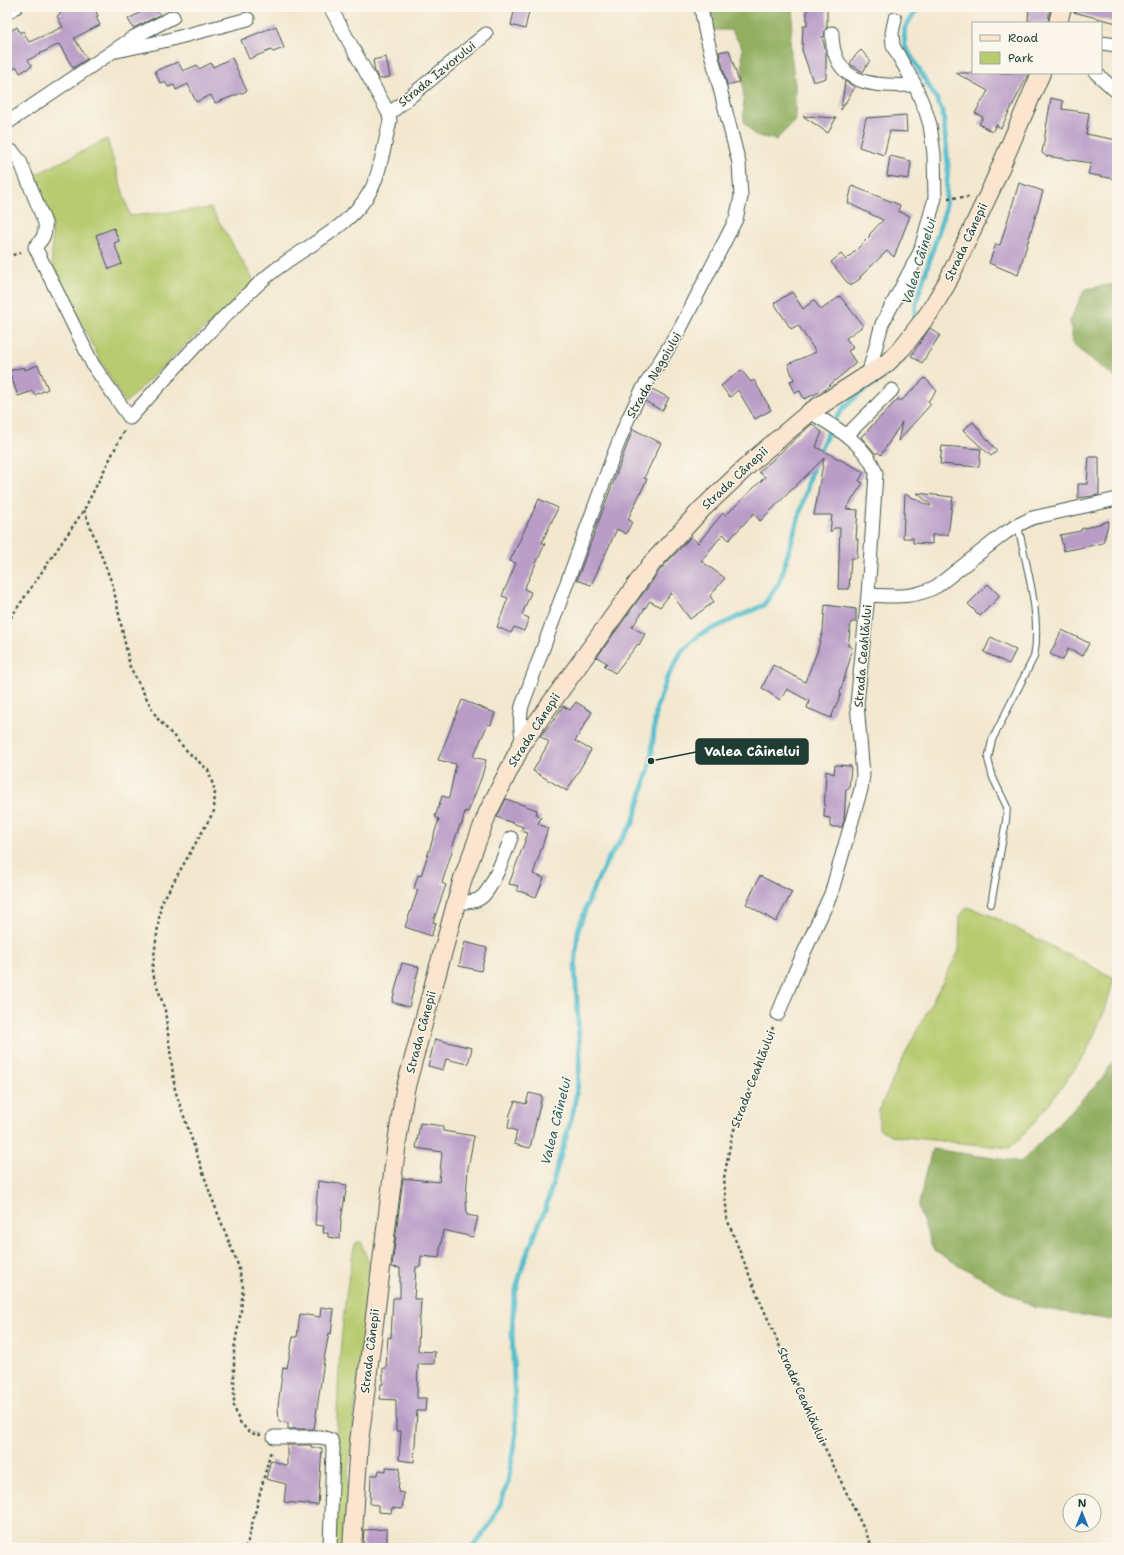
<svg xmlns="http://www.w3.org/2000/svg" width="1124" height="1555" font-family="'Shantell Sans',sans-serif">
<rect width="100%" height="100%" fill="#fbf7ec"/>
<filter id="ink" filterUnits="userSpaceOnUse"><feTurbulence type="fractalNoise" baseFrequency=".025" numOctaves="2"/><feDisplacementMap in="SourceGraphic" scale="8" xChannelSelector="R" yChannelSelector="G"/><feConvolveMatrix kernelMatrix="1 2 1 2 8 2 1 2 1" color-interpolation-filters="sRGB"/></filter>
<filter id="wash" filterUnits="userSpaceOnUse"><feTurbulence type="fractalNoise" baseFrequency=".012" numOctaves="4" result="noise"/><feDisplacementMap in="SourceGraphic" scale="16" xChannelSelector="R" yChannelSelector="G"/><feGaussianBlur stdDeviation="0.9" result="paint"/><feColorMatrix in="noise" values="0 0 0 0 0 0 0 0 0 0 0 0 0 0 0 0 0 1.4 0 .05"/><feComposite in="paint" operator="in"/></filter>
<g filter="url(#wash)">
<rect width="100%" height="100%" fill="#f3e7cf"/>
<g fill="#b8cb6f" stroke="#6c8452">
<path d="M107,139L130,216L211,208L256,284L181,349L125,403L98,356L52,264V221L33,176Z"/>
<path d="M967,907L990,915L1114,978L1105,1010L1085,1055L1036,1121L1010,1148L894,1136L879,1129V1109L911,1042L959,951L960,916Z"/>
<path d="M360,1241L371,1268L348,1473L346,1548H334C337,1446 334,1343 355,1243Z"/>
</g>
<g fill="#92af62" stroke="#58764b">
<path d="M709,7H794L790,44L795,85V121L776,140L755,135L744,122L742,47L731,30H712Z"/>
<path d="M1113,284H1117V379L1073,345L1070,320L1085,289Z"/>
<path d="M1117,1055V1321L1033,1307L934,1251L918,1208L932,1149L1021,1162L1102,1079Z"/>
</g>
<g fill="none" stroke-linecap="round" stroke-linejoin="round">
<g stroke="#52becc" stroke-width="5">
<path d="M914,322L916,303L945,211L948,166L943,113L937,100L905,46L904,30L910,19L920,7"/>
<path d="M818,454C827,436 834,415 850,402C867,386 888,377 903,359"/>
<path d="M472,1548L491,1523L501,1502L508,1482L516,1433L512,1331L514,1298L523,1264L546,1207L573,1112L578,1083L580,1056L575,968L578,930L591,894L608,859L633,823L651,761L656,710L666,680L682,651L699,635L764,605L780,581L814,464"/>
</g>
</g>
<g id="blocks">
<g fill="#b99dc7">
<path d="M58,7H94L98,16L96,17L100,25L74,38L87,59L73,68L59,44L28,60L32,66L20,73L17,67L7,72V33L17,27L20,33L23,31L29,42L63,27L57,16L61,13Z"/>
<path d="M151,7H156L160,15L133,28L128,19Z"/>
<path d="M515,7H530L525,29L511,25Z"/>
<path d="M807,7H827V27L825,30L824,37H822L826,52V78L813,82L802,50L803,26H807Z"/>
<path d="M1029,7H1050L1048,23L1028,21Z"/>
<path d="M1074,7H1117V23L1073,12Z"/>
<path d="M276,26L284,48L273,52L271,50L249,59L241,40Z"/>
<path d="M729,50L739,82L727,85L719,52Z"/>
<path d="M861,50L870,60L863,72L850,64L853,58Z"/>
<path d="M386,57L390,77L379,79L375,72L373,60Z"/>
<path d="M232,58L247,91L215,103L211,95L196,102L188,84L176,90L174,85L168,87L165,82L160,83L155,71L178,62L183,71L197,65L199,69L211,63L213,67Z"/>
<path d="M956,73H1029L1001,128L996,125L992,132L979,124L983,117L975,113L988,91Z"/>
<path d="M845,81L855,87L841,110Z"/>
<path d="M1051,98L1063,101L1062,109L1089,113L1086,134L1117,140V167L1115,179L1088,174L1091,163L1046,156L1042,153Z"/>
<path d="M906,115L907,132L890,131L884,155L859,147L866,118Z"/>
<path d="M803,116L836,118L828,133Z"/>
<path d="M890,156L911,161L909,179L887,176Z"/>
<path d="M1019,183L1043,191L1018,275L989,263L996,244L1000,245Z"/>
<path d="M852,186L900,205L898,211L910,216L894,257L887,251L860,277L861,278L850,286L831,262L841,254L846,260L870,236L869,235L883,220L848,203Z"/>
<path d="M114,228L119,241L114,243L122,264L109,269L96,235Z"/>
<path d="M792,292L803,309L814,300L821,310L840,296L863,326L846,338L853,348L848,351L856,363L824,390L804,399L800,391L795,393L790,381L794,380L788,364L816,352L798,325L791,329L774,303Z"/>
<path d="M930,328L940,335L922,363L911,356Z"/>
<path d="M38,365L48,389L35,395L33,391L18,396L9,371L24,367L25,370Z"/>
<path d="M741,370L751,382L754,380L771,410L755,419L738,390L730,397L721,386Z"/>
<path d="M925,378L937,391L928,401L931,404L898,441L902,422L881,455L878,452L876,454L861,437L898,399L901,401Z"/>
<path d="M652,389L669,398L662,411L645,401Z"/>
<path d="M973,422L997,451L991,456L963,430Z"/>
<path d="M812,424L822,432L816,447L864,472L859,481L863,483L846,509L858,510L856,539H858L857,558H851L849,589H838L840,528H834L830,533L832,515H814L824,458L760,521L754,513L729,540L723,534L701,561L725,578L710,596L714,602L690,619L671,593L660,607L650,601L632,627L645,634L639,645L638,644L615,673L604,666L607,663L597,657L660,570L691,537L698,543L723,513L726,515L765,477L759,472Z"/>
<path d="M633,429L661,443L644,478L647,479L628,519L632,522L626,534L617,529L591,585L577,580Z"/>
<path d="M942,446L981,449L979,467L940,464Z"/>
<path d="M1089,457H1099V495L1078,498V484H1087Z"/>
<path d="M917,493L953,497L948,535H932V544L913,543V538H903L905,494L930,506L931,505Z"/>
<path d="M539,499L558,508L542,542L545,544L524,589L531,592L522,615L529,618L524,631L514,627L511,633L497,627L508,598L502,596L516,563L510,561Z"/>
<path d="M1109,521L1103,543L1064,551L1060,535L1081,531V529Z"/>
<path d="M988,584L1000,596L980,616L968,604Z"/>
<path d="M825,605L856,609V622H851L848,646L852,647L850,659L840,693L841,694L831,718L807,708L809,701L787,689L780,700L762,688L773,665L805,682L817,652L823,631Z"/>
<path d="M1062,630L1089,643L1083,656L1068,649L1063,660L1050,654Z"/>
<path d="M991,637L1016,650L1009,664L984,652Z"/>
<path d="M462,700L495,713L491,725L488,724L473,757L486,760L482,776L468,812L465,811L462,825H460L452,848H453L442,883L446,885L433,922L436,923L431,936L405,927L418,890L414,889L418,875L421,876L439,819L435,817L442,796L449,798L456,764L438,760Z"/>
<path d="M576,702L592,712L575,741L591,750L567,791L533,771L549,742L540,736L554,720L563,706L570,710Z"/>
<path d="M835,765L851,766L849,789H846L844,821L842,827H830V818L824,817L826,771L834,774Z"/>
<path d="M506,799L537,810L536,815L541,817L538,824L548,828L533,874L544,878L536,897L516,890L518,886L509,884L528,833L521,831L523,827L497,817Z"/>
<path d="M760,876L792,892L776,922L746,904Z"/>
<path d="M465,942L487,948L481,971L459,966Z"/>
<path d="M402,963L419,967L409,1007L392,1002Z"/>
<path d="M435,1039L472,1048L468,1064L446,1059L443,1070L428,1066Z"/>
<path d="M529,1093L542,1096L530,1148L514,1144L517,1131L508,1128L510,1114L515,1101L526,1104Z"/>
<path d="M420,1123L443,1126V1131L474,1136L468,1168L466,1197L467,1215L478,1217L473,1237L443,1230L439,1258L421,1256L420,1267H416L414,1299H421L420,1318H419L418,1351L435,1352L434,1364H418L417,1398H426L425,1411H417L414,1462L399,1460L401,1431H396V1400L380,1399L381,1384H383V1368H386L388,1337L391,1338L393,1298H400V1268L392,1267L403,1178L439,1182L442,1152L416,1148Z"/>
<path d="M318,1181L347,1185L341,1220L340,1239L328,1237V1233H323L324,1226L315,1225Z"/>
<path d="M321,1307L334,1309L331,1334L329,1333L325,1354L314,1429H288V1423L279,1422L278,1406L283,1367L287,1368L293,1337H297L300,1314L320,1317Z"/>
<path d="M287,1445H311V1447L322,1448L318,1505L284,1502L286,1484L266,1479L271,1460L287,1466Z"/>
<path d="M386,1467L400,1468L398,1492L404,1493L402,1509L392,1508L391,1513L378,1512V1505L370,1504L371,1475H378L379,1470L386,1471Z"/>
<path d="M387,1529V1546L363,1547L364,1530Z"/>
</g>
</g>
</g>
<g filter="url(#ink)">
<use href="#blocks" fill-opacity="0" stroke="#3f564b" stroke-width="1"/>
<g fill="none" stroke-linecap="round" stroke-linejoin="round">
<defs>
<path id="lane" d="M991,904L1006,821L1007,807L993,778L988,759L992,740L1034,657C1042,616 1026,566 1018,525"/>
<g id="street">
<path d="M7,12L16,7"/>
<path d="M832,33C832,85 873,87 915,85"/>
<path d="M1101,43L1117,45"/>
<path d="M117,51L168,40L248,19"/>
<path d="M1096,73L1117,92"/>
<path d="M389,114L486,34"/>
<path d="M7,123L134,37L173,17"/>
<path d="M7,149L13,152L20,161L45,223C46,234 43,239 35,247L93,365L130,418C173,370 216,322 264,279C298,248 350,231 372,188C381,170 385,141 390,121L389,114L330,7"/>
<path d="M868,375L882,324L920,252L935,198L934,154L930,125L926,112L915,85L893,46L892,33L895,19"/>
<path d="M847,435L892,390"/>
<path d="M868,595C894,596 914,599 937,586L1005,533L1018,525L1032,518L1117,499"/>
<path d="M523,742C520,729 519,719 522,706L612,459L627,421L641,392L680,329L736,219L741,197L739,163L705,30L701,7"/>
<path d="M456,902C465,902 476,903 483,896C494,885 505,853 511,838"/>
<path d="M778,1014L795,972L831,894L861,789L863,775L857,704L868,595L876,473C866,444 835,427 810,412"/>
<path d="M274,1437H321L331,1440L333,1448L330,1548"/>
</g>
<g id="secondary">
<path d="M1058,23L1062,7"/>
<path d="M352,1548L359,1442L397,1142L405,1090L463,878L488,812L523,742L652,563L702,509L757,457L810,412L888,362L902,348L929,313L947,283L992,187L1041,73"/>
</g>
</defs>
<use href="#lane" stroke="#3f564b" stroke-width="8"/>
<use href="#street" stroke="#3f564b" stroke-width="15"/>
<use href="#secondary" stroke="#3f564b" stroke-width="20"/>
<g stroke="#3f564b" stroke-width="2.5" stroke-dasharray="3 3" stroke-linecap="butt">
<path d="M948,198L969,197"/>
<path d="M7,257L22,252"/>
<path d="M84,510L113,586L130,667L157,718L188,752L208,770L215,791L214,811L161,904L152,971L165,1010L175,1090L211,1196L238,1265L243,1287L241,1311L234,1349V1406L239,1421L250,1433L261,1435"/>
<path d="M7,623L84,510L124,431"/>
<path d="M773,1027L732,1135L724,1178L727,1219L754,1287L813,1423L873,1548"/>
<path d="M246,1548L271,1450"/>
</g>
<use href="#lane" stroke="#fff" stroke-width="6"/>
<use href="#street" stroke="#fff" stroke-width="13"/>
<use href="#secondary" stroke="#fbe5cf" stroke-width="18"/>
</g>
</g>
<g text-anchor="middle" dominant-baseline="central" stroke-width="3" stroke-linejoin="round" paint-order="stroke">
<g font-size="12" fill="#1f3d34" stroke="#fbf7ec">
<text transform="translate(437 74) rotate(-39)">Strada Izvorului</text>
<text transform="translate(966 242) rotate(-65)">Strada Cânepii</text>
<text transform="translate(654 375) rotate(-60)">Strada Negoiului</text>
<text transform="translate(735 478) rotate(-43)">Strada Cânepii</text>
<text transform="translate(863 656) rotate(-85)">Strada Ceahlăului</text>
<text transform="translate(534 730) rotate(-57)">Strada Cânepii</text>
<text transform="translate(421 1032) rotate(-75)">Strada Cânepii</text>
<text transform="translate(753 1079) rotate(-69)">Strada Ceahlăului</text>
<text transform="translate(370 1351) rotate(-83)">Strada Cânepii</text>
<text transform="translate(802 1395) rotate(66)">Strada Ceahlăului</text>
</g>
<g font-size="13" font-style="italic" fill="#2c5d5a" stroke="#fbf7ec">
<text transform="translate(919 261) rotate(-73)">Valea Câinelui</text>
<text transform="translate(556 1121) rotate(-76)">Valea Câinelui</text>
</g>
</g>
<path fill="none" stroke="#1f3d34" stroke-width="1.5" d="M651 761L696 752"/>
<circle fill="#1f3d34" stroke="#fbf7ec" stroke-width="1.5" cx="651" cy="761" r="4"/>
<rect fill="#1f3d34" stroke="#1f3d34" stroke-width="1.5" x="696" y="739" width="112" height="25" rx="4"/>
<g font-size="13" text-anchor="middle" font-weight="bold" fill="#fff">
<text x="752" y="756">Valea Câinelui</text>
</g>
<rect width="1124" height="1555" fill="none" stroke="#fbf7ec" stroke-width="24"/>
<rect x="972" y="22" width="130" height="52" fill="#fbf7ec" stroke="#a3ada2"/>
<rect x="980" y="35" width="20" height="6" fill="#fbe5cf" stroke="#a3ada2"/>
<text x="1008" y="42" font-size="12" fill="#1f3d34">Road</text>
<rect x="980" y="52" width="20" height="12" fill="#b8cb6f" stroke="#a3ada2"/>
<text x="1008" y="62" font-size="12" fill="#1f3d34">Park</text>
<g transform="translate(1082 1513)"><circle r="19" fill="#fbf7ec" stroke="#a3ada2"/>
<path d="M0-3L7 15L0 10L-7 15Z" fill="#1f6fb2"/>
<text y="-6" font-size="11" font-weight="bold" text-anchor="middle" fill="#1f3d34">N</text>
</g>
</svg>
